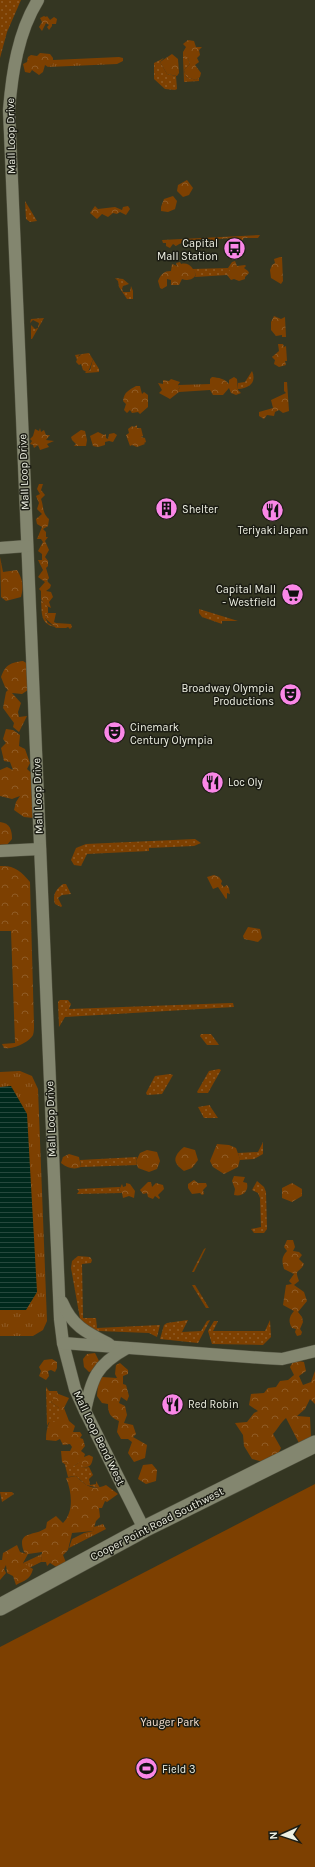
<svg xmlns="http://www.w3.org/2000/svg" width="315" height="1867" font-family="Karla,sans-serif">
<defs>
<pattern id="grass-tufts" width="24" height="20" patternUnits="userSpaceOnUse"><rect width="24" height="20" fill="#7d4001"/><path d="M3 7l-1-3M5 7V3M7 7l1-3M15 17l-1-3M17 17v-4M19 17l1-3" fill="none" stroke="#905c26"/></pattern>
<pattern id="forest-crowns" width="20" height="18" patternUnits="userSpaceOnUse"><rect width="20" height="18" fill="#7d4001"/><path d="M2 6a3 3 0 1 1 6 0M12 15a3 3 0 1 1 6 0" fill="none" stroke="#905c26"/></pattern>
<pattern id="garden-dots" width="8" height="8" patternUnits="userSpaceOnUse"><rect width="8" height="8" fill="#7d4001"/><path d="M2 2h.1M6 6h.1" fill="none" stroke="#905c26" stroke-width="1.8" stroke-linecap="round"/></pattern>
<pattern id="water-rules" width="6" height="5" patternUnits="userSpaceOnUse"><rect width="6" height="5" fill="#00291c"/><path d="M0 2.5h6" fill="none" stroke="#26483d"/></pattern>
</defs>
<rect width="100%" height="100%" fill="#343622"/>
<g fill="url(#grass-tufts)">
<path d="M119,57L123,58V61L117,64L48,67L53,64V60Z"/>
<path d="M211,384L210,390L179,392L178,389L180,388L178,385Z"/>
<path d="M20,1071L32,1076L38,1089L47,1321L43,1330L33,1336H0V1072Z"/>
<path d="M103,1524L106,1529L69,1548L72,1539L84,1533L93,1531L94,1527Z"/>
<path d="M42,1554L41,1562L29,1568L23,1563Z"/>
</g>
<g fill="url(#forest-crowns)">
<path d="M44,16L46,17L47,16L50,20L54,17L57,19L56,24H52V26L49,30L47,27L49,25L46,23L42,31L39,27L42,22L40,18Z"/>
<path d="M188,40L194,41L196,47H202L199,50L200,55L197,58L199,62L195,65L201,73L200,77L196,80L186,77L184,70L190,64L188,58H183V52L186,47L183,44Z"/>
<path d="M40,53L50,54L53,58V64L48,67L45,65L43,72L39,75L32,70L30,73L25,72L23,64L27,62L28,57L31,55L37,56Z"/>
<path d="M172,54L178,59L179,73L177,76L167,74L160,62Z"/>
<path d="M187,180L193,188L189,195L183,197L177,191L178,185Z"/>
<path d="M173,196L177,201L175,209L168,212L161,211V207L164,199Z"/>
<path d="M95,206L98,209L115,207L122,210L123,207L128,206L130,209L126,215L120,212L117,214L113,213L108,217L102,214L97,219L90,213Z"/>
<path d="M260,235L258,238H244L242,241H236L234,238L218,239L216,242L210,241V239C198,239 184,240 176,246L173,244L170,248L166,246V243H163L162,240Z"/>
<path d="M280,257H282L283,281L281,284L271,278L270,270L272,265L275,263L274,259Z"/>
<path d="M235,261L237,266L245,265L246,266L244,268L248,271L249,273L245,277V279L239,281L234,279L231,280L227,275L229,271L228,268L232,262Z"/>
<path d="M180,262L181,264C190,262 192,268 196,274C194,280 187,281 182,279L179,285H171V280L167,279V286L162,289L160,288L158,281C161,274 164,271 171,271L172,264L177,266L176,263Z"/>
<path d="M274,316L281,319L285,317L286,337H282V335L276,336L271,330V322Z"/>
<path d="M278,344H283L284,347L286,346L287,361H285L286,365L279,367L274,364L275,360L272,357L279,351Z"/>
<path d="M82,354H87L93,359L89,370L87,372L83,370L81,364L79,365L76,362L78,357Z"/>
<path d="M212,377C219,378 224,378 229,384V380L234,377L237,379L238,390L241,393L236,395L231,393L229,388L223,395H213L210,390V379Z"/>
<path d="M171,379L180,382L178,385L180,388L178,389L179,392L170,399L159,393L162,390L158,383L163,384V380L169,381Z"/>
<path d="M284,382H287L289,411L283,413L279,410L275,412L274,416L267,415L264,419L259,416V412L273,408L271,400L286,393L284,391Z"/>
<path d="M136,386H140L142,394L144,392L148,395V407L140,414L138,412L132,413L130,410L127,413L124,410L126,404L123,401C124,392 129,390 136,386Z"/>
<path d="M137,425V428H141L143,436L141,437L145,438L146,442L144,443L145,444L137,447L132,445L130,446L126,435L129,433L128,429L132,426L134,427Z"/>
<path d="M40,428L41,432L44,430L46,435H50L46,440L54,441L47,444L49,447L40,450L38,445L34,448L33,445L30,444L32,441L30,439L33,436L35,429L39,431Z"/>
<path d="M81,430L85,431L87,440L86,446H74L76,444L72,440L71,437Z"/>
<path d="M98,432L104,435L106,434V438L108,439L109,434L114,433L117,435L113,442L109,441L105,442V445L98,447L93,446L90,436Z"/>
<path d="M39,484H43L41,490L45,495L41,499C44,507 42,513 49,519L48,526L43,529L46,532V537H48L45,541L49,550L45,557L48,561V566L46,568L49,578L47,581L51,585L50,588L46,591L51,592L53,597L49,602L51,608L45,605L41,599V591L39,589L45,582L38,577L43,570L38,560H42V554L38,551L43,542L41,539H37L42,527L37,524L36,519L42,514L37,509L39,503L36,496L40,494L37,489Z"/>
<path d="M0,557L3,572L17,570C23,580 24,586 21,597L6,601L1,597Z"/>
<path d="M48,613H56L54,622L56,623L71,624L72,627L70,629L68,627L66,628H56L45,618V615Z"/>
<path d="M23,661L36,669L28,690L22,694L12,693L21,703L18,712L19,717L27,716L19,732L13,727L14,723L3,708L6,692L8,690L5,687L1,677C6,664 10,663 23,661Z"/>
<path d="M6,729L13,730L20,735L19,746L25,749L30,763L27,769L39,780L34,818L24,817L14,810L16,802L20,796L12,799L0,796V770L7,767L13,770L10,762L4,761L1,748L6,743L3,739Z"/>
<path d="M0,822C10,823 12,830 12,839L6,846L0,847Z"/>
<path d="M0,866C14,865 21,871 30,882L34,1025C34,1028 34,1032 33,1035C29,1043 11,1050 4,1048L2,1044L15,1043L11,931H0Z"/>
<path d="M214,875L219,877L222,881L221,884L224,887L227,885L229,888L230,894L227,893V898L226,899L218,887L213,889L207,877Z"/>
<path d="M248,927L260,929L262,938L258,942L244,939L243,936Z"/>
<path d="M217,1144L229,1145L236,1148L240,1159L238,1167L224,1174L213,1167L210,1161Z"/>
<path d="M184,1147L195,1150L198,1160L192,1168L184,1171C173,1163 172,1157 184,1147Z"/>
<path d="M147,1150L157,1152L160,1161L157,1169L149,1172L138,1168L136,1161L140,1153Z"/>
<path d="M69,1154L79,1157L81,1167C74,1170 67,1168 61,1163L63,1157Z"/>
<path d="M234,1176L245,1177L243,1182L247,1183C249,1192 242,1197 234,1195L235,1189L232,1181Z"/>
<path d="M194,1180L198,1183H206L207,1186L203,1190L204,1194L202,1195L200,1193L192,1194L188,1188V1184Z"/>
<path d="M148,1182H151L152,1187L156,1183L163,1185L164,1189L158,1195L160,1198L159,1199L155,1196L153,1199L148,1197L147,1193L143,1194L140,1190Z"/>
<path d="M126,1183L130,1184L135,1191L134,1198L129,1196L123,1198L122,1193L119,1190L122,1184L123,1187L126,1186Z"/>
<path d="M292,1183L302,1189V1196L292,1202L282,1198V1188Z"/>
<path d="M287,1240H293L295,1247L293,1251L299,1252L302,1255L299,1259L304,1264C299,1274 294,1268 299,1281L294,1285L304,1292L307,1301L298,1312L302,1317L303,1322L300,1329L302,1332L301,1335L297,1336L295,1332L296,1329L292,1328C288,1321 289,1317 294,1311L283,1305L286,1285L292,1284L289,1281L294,1274L284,1269C282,1262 281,1257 287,1251L284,1247Z"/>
<path d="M95,1353L99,1361L96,1370L89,1372L84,1367L83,1359L87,1354Z"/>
<path d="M52,1359L57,1362V1368L55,1372L51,1370L48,1371L49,1376L46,1380L39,1376L41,1371L39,1367L44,1360Z"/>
<path d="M294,1360L304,1362L306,1371L299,1376L303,1385L311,1382L315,1371V1404L310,1399L305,1409L297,1416L310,1417L311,1437L299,1443L286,1418C280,1423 278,1429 273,1434L281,1448L276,1458L263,1462L252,1459L244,1446L243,1435L235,1423L247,1422L254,1413L258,1411L249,1405L251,1394L264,1393L268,1388L276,1387L280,1381L288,1380L294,1375L290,1367Z"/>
<path d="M120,1363L128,1370V1374L123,1376V1384L126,1385L129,1396L127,1401L121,1397L119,1403L125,1406L127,1415L124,1423L133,1425L136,1434L133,1437L147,1445L145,1458L134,1462L128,1453L132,1442L128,1439H121L117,1432L119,1421C110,1417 108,1413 108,1404L102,1403L97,1396L98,1384L102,1377L117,1378L115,1374L116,1365Z"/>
<path d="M56,1393L69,1398L64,1408L69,1421L75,1426L73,1432H80L82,1435L80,1438L83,1439L85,1446L81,1451L85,1454L84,1457L89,1455L93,1457C92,1464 91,1467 83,1468L80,1462L74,1466H67L62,1462L61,1451H70L72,1447L70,1444L63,1445L60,1439L56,1441L46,1440C46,1426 50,1419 59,1408L51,1402Z"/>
<path d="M152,1464L157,1470L156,1481L146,1484L138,1479L143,1465Z"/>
<path d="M76,1476C86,1486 92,1491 106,1485L118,1494L107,1502L105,1501L102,1508H99L100,1517L96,1521L93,1531L72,1533L68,1550L63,1555L67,1565L58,1568L50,1563L47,1566L46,1562H41L42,1552L28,1554L23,1563L33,1569C30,1580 25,1580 16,1585L13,1576L7,1573L6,1565L4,1569L6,1573L0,1580V1560H2L3,1553L17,1545L20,1552L27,1554L24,1552C16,1530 34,1537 46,1528L47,1522L56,1516L63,1523C74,1512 72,1492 66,1478Z"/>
</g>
<path fill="#7d4001" d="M315,1484V1867H0V1647Z"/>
<g fill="url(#garden-dots)">
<path d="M0,0H21L7,32L0,58Z"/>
<path d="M164,58L160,62L167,74L176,76L177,89L175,90L165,89L154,79V63Z"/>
<path d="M183,58H188L190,64L184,70L186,77L196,80L199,78V81L184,82Z"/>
<path d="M25,201L37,221L30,222L26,219Z"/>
<path d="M228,268L230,271L227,275L195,277L196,274L192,269Z"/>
<path d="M115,278L123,279L129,284L123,286L122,289L123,292H130L131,286L133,291V299H127L119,287L118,281Z"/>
<path d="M44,318L32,339H31V325L35,329L38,328L39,323L33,320L30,323L31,319Z"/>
<path d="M89,353L99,369V372L86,373L85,372L90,370L93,359C88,355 85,353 79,355L77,360L75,355Z"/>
<path d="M252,371C257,383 249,388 238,389V383L245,382Z"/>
<path d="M41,600L48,607V613L45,615V618L48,623L55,627C40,624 42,613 41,600Z"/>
<path d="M199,609L238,621H222V624L202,617L199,613Z"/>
<path d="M195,839L201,843L194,846L149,848V851L87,854L81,866L74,865L71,860L76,848L86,844Z"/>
<path d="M63,884H66L71,894L62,895L58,898L62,906L61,907L55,904C52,895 56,889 63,884Z"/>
<path d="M60,1000H68L71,1004L69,1009L231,1003H233L234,1007L65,1017L59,1027L58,1002Z"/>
<path d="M201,1034H211L219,1045H207L200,1036Z"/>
<path d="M219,1069L221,1070L208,1093H198L197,1092L209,1071Z"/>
<path d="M170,1074L173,1075L162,1094L147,1095L146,1093L155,1076Z"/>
<path d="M210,1105V1106L218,1118H204L198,1107Z"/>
<path d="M263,1142V1154L254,1159L240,1160L238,1153L258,1152Z"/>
<path d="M137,1157L136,1161L137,1165L81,1167L80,1160Z"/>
<path d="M257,1181L264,1187L266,1192L267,1229L264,1233H254L251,1229L261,1227L260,1198L258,1193L252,1190Z"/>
<path d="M120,1187L119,1190L122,1193L77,1194L79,1191L77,1189Z"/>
<path d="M206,1248L194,1272H192L204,1249Z"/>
<path d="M78,1256L90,1257L92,1260L91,1263L82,1264L83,1318H96L97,1328L160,1325L157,1337L149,1333L99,1331L92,1330L81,1324L71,1268L72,1261Z"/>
<path d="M192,1285H195L209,1308H206Z"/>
<path d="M188,1320L182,1332L201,1331L207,1321L210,1320L198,1343L160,1339L164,1325L167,1323Z"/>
<path d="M270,1320L271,1337L263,1345L212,1344L208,1331L214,1321H218L213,1331H265Z"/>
<path d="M46,1387L49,1391H57L58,1394L51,1402L59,1408L61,1413L58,1419L54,1422H49L47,1426Z"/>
<path d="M81,1461L83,1468L89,1467L93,1475L89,1479L90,1485L96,1484V1481L100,1488L86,1485L76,1476L68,1477L65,1465L74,1466Z"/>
<path d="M0,1492H12L14,1494L2,1502Z"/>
</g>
<path fill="url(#water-rules)" d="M11,1086L27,1114L37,1292L26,1310H0V1087Z"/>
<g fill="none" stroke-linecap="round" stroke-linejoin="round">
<defs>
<g id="street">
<path d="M38,0C18,32 12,73 9,110L60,1319L63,1343L75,1389L85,1411L144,1529"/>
<path d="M0,548L27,546"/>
<path d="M0,851L40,849"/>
<path d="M62,1302C72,1326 87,1333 109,1344"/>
<path d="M63,1343L264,1358L282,1359L315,1351"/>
<path d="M85,1411C92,1378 96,1365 127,1348"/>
</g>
<path id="secondary" d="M0,1607L144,1529L315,1444"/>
</defs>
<use href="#street" stroke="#535442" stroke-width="13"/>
<use href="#secondary" stroke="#535442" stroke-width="18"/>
<use href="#street" stroke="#83866f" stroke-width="12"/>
<use href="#secondary" stroke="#83866f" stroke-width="17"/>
</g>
<defs>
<symbol id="bus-disc" viewBox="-11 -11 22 22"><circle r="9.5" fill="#fa87e7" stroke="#1c1d14"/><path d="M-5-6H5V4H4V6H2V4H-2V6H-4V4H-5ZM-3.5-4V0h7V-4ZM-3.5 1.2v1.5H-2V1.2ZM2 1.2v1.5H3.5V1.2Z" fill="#111"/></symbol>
<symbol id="building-disc" viewBox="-11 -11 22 22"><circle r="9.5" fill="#fa87e7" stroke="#1c1d14"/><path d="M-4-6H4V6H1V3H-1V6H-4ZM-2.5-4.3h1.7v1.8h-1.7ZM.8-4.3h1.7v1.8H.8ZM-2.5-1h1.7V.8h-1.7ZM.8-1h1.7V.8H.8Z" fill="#111"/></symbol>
<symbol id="restaurant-disc" viewBox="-11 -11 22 22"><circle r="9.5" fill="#fa87e7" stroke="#1c1d14"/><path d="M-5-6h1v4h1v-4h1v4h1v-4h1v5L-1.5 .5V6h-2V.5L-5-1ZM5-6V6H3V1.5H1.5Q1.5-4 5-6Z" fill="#111"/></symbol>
<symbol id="supermarket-disc" viewBox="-11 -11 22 22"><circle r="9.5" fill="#fa87e7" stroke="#1c1d14"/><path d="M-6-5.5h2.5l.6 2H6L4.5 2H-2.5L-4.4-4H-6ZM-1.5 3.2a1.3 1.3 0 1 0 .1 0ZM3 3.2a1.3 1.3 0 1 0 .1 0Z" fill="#111"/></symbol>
<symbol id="theatre-disc" viewBox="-11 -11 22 22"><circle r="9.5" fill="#fa87e7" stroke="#1c1d14"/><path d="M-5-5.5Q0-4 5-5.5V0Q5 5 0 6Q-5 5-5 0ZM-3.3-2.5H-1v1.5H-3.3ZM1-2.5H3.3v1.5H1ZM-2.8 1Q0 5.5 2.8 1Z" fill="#111"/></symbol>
<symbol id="stadium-disc" viewBox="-11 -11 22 22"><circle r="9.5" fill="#fa87e7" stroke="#1c1d14"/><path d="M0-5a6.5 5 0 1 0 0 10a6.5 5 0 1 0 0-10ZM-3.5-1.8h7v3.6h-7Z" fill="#111"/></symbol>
</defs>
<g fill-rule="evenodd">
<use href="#bus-disc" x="222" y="236" width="25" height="25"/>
<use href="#building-disc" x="154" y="496" width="25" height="25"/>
<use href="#restaurant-disc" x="260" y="498" width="25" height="25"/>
<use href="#supermarket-disc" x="280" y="582" width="25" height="25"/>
<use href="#theatre-disc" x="278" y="682" width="25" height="25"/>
<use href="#theatre-disc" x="102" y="720" width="25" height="25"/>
<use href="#restaurant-disc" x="200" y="770" width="25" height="25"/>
<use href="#restaurant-disc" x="160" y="1392" width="25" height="25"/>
<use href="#stadium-disc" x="134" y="1756" width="25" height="25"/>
</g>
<g text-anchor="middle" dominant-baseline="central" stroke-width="3" stroke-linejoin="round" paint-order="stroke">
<g font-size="11" fill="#eef0e3" stroke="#1c1d14">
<text transform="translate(11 136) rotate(-91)">Mall Loop Drive</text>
<text transform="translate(24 472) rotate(-92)">Mall Loop Drive</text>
<text transform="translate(38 796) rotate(-92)">Mall Loop Drive</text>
<text transform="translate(51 1119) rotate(-92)">Mall Loop Drive</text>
<text transform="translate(99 1438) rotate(64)">Mall Loop Bend West</text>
<text transform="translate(157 1524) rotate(-27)">Cooper Point Road Southwest</text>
</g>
<g font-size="11" fill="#eef0e3" stroke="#1c1d14" text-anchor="start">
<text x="218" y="243" text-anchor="end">Capital<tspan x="218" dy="13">Mall Station</tspan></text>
<text x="182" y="509">Shelter</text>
<text x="273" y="530" text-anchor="middle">Teriyaki Japan</text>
<text x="276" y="589" text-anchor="end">Capital Mall<tspan x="276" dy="13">- Westfield</tspan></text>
<text x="274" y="688" text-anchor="end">Broadway Olympia<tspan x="274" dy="13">Productions</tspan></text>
<text x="130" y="727">Cinemark<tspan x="130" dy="13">Century Olympia</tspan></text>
<text x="228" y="782">Loc Oly</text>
<text x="188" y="1404">Red Robin</text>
<text x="162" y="1769">Field 3</text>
</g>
<g font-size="11" fill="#f5dfd0" stroke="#1c1d14">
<text x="170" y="1722">Yauger Park</text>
</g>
</g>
<g transform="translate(283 1835) rotate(267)" stroke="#1c1d14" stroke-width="3" paint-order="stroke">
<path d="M0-3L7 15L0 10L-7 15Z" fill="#eef0e3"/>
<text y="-6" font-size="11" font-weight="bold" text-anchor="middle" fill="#eef0e3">N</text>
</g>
</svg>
